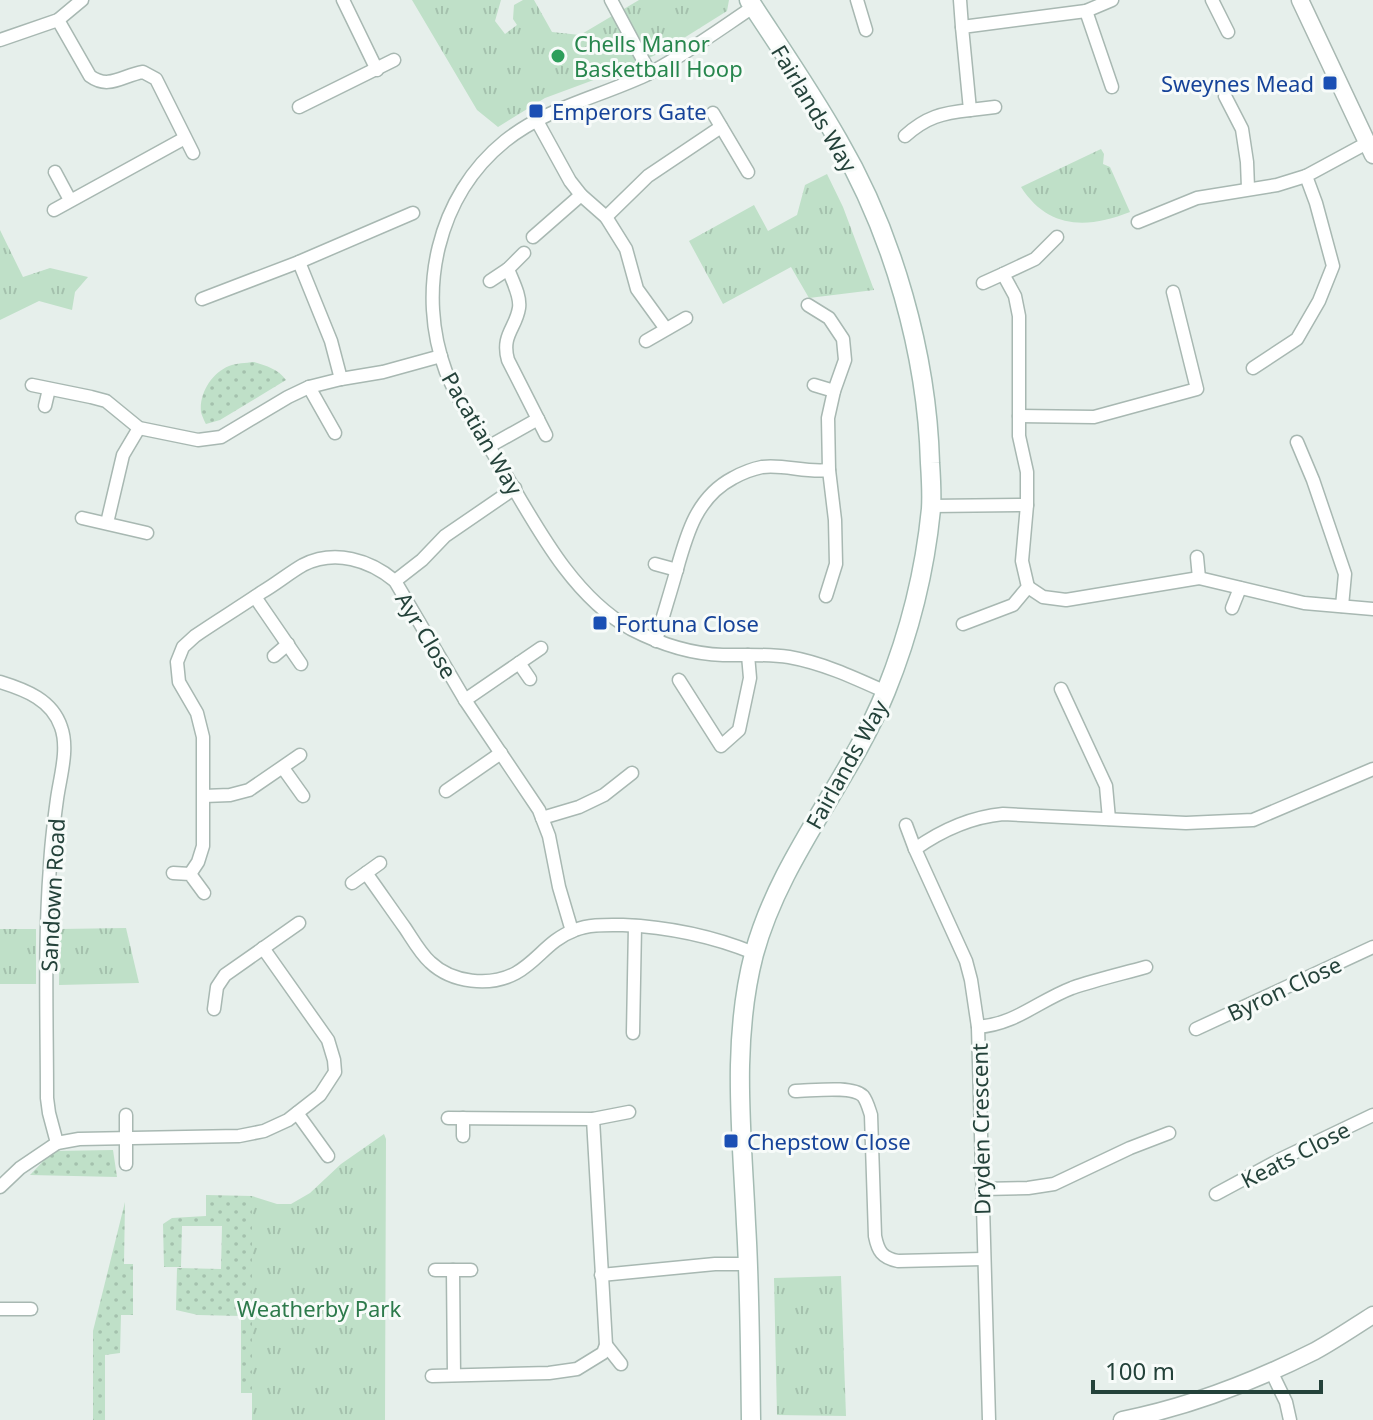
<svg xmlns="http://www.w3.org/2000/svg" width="1373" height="1420" font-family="'Noto Sans',sans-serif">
<defs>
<pattern id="grass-tufts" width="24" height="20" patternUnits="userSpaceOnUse" patternTransform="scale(2)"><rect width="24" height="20" fill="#bfe0c8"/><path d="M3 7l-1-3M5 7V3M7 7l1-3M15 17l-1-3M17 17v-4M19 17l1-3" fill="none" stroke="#a4c1ad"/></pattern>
<pattern id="garden-dots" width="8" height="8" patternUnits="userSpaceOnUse" patternTransform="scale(2)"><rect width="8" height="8" fill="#bfe0c8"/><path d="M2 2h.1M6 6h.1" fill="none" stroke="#a4c1ad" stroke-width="1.8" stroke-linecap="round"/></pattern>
</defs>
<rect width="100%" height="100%" fill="#e6efeb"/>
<g fill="url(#grass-tufts)">
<path d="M412,0H501L495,21L505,34L517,25L513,19L514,5L523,0H534L552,32L580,35L639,0H729L727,11L660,53L626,68L545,98L498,127L477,110Z"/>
<path d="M1101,149L1104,154L1103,164L1110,167L1130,212C1087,229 1048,229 1021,187Z"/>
<path d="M827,174L843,207L874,290L809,298L791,267L723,304L689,241L754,205L768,231L797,215L805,185Z"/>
<path d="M0,230L23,277L50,268L88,277L75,292L72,310L39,301L0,320Z"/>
<path d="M126,928L139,983L59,985L60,929Z"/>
<rect x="0" y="929" width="36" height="55"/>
<path d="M384,1134L386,1139L385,1420H252V1196L277,1204H291L310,1193L341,1164Z"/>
<path d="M841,1276L846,1416L777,1415L774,1278Z"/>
</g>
<g fill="url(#garden-dots)">
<path d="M254,362C267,366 278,369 286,380L220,420L206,424C205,423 201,413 201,412C199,393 212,373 229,366C237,363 245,363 254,362Z"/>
<path d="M113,1150L117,1177L30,1175L53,1151Z"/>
<path d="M206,1195L252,1196V1393H241V1316L198,1315L176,1310L177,1268L221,1269L222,1226H182L181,1267H164L163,1224L172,1218L206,1216Z"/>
<path d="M125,1202L124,1264H133V1315H121L120,1353L105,1355V1420H93V1331Z"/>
</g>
<path fill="#bfe0c8" d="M562,43L571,60L554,69L545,52Z"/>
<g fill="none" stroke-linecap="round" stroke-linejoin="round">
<defs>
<g id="minor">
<path d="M343,0L377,70"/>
<path d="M611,0L650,73"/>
<path d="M857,0L866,30"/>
<path d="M960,0L962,27"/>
<path d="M1212,0L1228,32"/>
<path d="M753,7C720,29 682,57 646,75C599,97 546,108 505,141C437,196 416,292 446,372C457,399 475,425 491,450C529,511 566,593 631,629C660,644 690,654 723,655C745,655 767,654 789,657C823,663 855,678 886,692"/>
<path d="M1086,11L1112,87"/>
<path d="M58,20L90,76C109,90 123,75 143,72L156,79L193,153"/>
<path d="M0,40L58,20L82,0"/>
<path d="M1225,96L1242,129L1247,162L1248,188"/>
<path d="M299,107L394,60"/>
<path d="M970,110L995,107"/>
<path d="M713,113L748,172"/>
<path d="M537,121L570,181L581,195L606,217L626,249L637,289L666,329"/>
<path d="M905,136C926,117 942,113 970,110L962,27L1086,11L1112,0"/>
<path d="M55,172L70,200"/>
<path d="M54,210L185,138"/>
<path d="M606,217L648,176L721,127"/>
<path d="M1138,222L1197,198L1277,185L1306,176"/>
<path d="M533,237L581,195"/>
<path d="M299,262L331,341L341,379"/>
<path d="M508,269C512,280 521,296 519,308C516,328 501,335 508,360L546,435"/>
<path d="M490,281L508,269L524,253"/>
<path d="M983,283L1003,274"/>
<path d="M202,299L299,262L413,213"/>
<path d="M808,305L829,318L843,339L845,360L834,391L828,418L829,470L835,520L836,564L826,596"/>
<path d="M646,341L686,318"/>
<path d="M1253,368L1297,339L1319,301L1333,266L1316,203L1306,176L1367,143"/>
<path d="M32,385L91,397L106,401L139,428L198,440L221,437L288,397L309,387L341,379L383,372L441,356"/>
<path d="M814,385L834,391"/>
<path d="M309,387L335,433"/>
<path d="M45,406L49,389"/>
<path d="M1019,416L1094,417L1197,389L1173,292"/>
<path d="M1297,442L1313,480L1345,574L1342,606"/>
<path d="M488,447L538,419"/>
<path d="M931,506L1027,505V472L1019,436V316L1015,296L1003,274L1035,259L1057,237"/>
<path d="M82,518L147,533"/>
<path d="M107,523L123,455L139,428"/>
<path d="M1197,557L1199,578"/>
<path d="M655,564L677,570"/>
<path d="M395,581L422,560L445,536L515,488"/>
<path d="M1028,587L1043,597L1066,600L1199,578L1304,603L1373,609"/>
<path d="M255,597L301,664"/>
<path d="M1232,608L1240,588"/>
<path d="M963,624L1013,605L1028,587L1022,561L1027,505"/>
<path d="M656,641C662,619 669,597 675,576C686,537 695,498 733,478C742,473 752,469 762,467C784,464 806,473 829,470"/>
<path d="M274,656L288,644"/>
<path d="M519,663L530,679"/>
<path d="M679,680L721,746L739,730L750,678L748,655"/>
<path d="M0,682C26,690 52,700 61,727C69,749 60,777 57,799C54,821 51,844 50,866C44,943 47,1021 47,1098L49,1113L57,1143L20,1168L0,1187"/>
<path d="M1061,689L1106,786L1109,819"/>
<path d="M465,700L541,648"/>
<path d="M283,768L303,796"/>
<path d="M446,791L501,753"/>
<path d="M204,796L230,795L249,790L300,755"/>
<path d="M542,818L579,807L604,795L632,773"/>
<path d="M906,825L915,849"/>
<path d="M173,873L190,874L204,893"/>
<path d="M366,873C379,891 392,910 405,928C413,940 420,953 430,962C452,983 490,987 516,973C539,960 548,940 575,930C590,924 607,925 623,925C669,927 712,936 754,953"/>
<path d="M190,874L198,862L203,846V737L197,713L179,682L177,662L183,647L195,636C217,621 240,607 262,592C276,584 289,573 303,565C335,549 370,560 395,581L465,700L539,810L549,836L559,887L572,931"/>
<path d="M352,883L380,863"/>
<path d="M214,1009L217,987L225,975L299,923"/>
<path d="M978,1027C1016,1024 1038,1001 1072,988C1095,980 1121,974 1146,967"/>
<path d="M1196,1029L1373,947"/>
<path d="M633,1033L635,926"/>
<path d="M795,1091C811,1091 852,1085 863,1096C867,1101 869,1109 871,1115L875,1236C878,1251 882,1258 898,1261L983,1259"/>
<path d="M297,1113L328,1156"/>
<path d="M126,1115V1164"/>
<path d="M448,1118L593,1119L629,1112"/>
<path d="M463,1118V1136"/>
<path d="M57,1143L79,1139L239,1136L264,1131L288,1120L320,1095L335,1072L334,1060L328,1040L263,948"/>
<path d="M982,1189L1028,1188L1054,1184L1130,1148L1169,1133"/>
<path d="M1216,1194L1281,1159L1373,1115"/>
<path d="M435,1270H471"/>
<path d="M453,1270L454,1375"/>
<path d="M601,1275L715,1264H748"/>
<path d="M0,1309H31"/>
<path d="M606,1345L621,1364"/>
<path d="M1271,1371L1286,1402L1290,1420"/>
<path d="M432,1376L549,1373L577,1369L603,1353L606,1345L593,1119"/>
<path d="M989,1420L978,1027L971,980L966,961L915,849C942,830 971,817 1003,814L1186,823L1253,820L1373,769"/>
</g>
<g id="tertiary">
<path d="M1300,0L1373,155"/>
<path d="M1122,1420C1189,1407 1255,1381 1315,1351C1335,1340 1354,1327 1373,1315"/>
</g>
<path id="secondary" d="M749,0C779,46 811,92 838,140C893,234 927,354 930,463C931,478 932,494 931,509C925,570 909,634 886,691C849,782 780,858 754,954C731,1042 742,1134 746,1224C750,1289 750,1355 751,1420"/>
</defs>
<use href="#minor" stroke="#a8b8b2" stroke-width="15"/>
<use href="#tertiary" stroke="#a8b8b2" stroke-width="19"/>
<use href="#secondary" stroke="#a4bbb3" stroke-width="21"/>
<use href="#minor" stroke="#fff" stroke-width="12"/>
<use href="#tertiary" stroke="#fff" stroke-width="16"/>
<use href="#secondary" stroke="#fff" stroke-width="18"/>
</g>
<circle fill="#2e9e5b" stroke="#f7fbf9" stroke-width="3" cx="558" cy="56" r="8"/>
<g fill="#1a4fb4" stroke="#f7fbf9" stroke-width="3">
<rect x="1322" y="75" width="16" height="16" rx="4"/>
<rect x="528" y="103" width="16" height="16" rx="4"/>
<rect x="592" y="615" width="16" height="16" rx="4"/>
<rect x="723" y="1133" width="16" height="16" rx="4"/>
</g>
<g text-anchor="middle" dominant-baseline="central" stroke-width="6" stroke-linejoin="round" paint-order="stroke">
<g font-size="22" fill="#27864d" stroke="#f7fbf9" text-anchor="start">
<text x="574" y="43">Chells Manor<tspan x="574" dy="25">Basketball Hoop</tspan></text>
</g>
<g font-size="22" fill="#164399" stroke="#f7fbf9" text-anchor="start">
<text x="1314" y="83" text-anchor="end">Sweynes Mead</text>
<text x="552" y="111">Emperors Gate</text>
<text x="616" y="623">Fortuna Close</text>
<text x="747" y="1141">Chepstow Close</text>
</g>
<g font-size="22" fill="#24423a" stroke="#f7fbf9">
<text transform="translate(815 108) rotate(59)">Fairlands Way</text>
<text transform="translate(483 433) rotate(60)">Pacatian Way</text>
<text transform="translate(427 635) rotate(59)">Ayr Close</text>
<text transform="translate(846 764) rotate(-61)">Fairlands Way</text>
<text transform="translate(52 895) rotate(-87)">Sandown Road</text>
<text transform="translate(1284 988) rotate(-25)">Byron Close</text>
<text transform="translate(980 1129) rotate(-91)">Dryden Crescent</text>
<text transform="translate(1295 1154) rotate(-27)">Keats Close</text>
</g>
<g font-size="22" fill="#2d7a4b" stroke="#f7fbf9">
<text x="319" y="1308">Weatherby Park</text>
</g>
</g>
<path d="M1093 1380v12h228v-12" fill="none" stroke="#24423a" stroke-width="4"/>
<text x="1105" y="1380" font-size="24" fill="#24423a" stroke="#f7fbf9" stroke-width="6" paint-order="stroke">100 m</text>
</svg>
